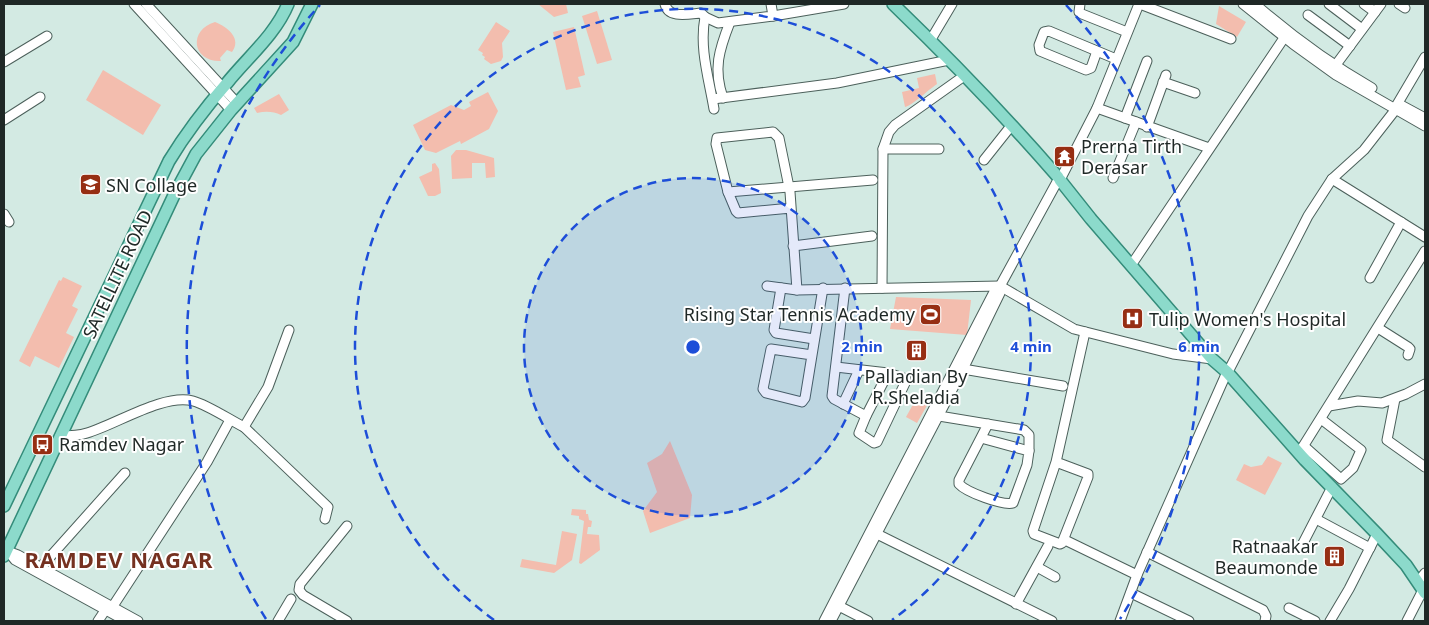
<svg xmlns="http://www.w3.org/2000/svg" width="1429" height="625" font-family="'Noto Sans',sans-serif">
<rect width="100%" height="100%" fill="#d3eae3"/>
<g fill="#f3bdae">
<path d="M538,4H566L568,13L554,17Z"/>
<path d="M1219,6L1246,22L1237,37L1216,24Z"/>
<path d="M597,11L612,60L597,64L582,16Z"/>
<path d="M215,22C228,27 242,39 232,52L227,50L220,58L221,61C192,62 188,30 215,22Z"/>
<path d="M496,22L510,31L502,43L503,57L501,61L491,64L484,59L485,57L482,55L483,53L478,50Z"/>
<path d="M574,27L585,75L578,77L581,87L566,90L553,32Z"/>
<path d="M103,70L161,105L143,135L86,100Z"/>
<path d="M935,74L937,84C928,90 913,105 905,107L902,92L919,88L917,78Z"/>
<path d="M488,92L498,111L489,129L461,144L460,141L436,153L425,150L413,125L451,105L464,110L471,106L469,102Z"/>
<path d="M279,94L289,110L281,115C273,111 265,111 257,113L254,108Z"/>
<path d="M456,150H466L494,158L495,177L486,178L485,163H472V178L452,179L451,156Z"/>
<path d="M435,163L439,169L441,193L435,196H428L419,177L432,171V164Z"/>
<path d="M63,277L82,286L72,306L78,309L66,333L74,337L59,368L35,356L30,367L19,361L59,280L61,281Z"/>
<path d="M896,297L971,300L967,335L890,329Z"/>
<path d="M921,397L929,402L917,423L906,417L916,399L919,401Z"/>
<path d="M670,441L692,495L690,518L650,533L643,511L657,492L647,463L662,454Z"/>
<path d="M1268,456L1282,463L1265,495L1236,480L1244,464L1251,467L1262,465Z"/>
<path d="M572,509L586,510V514H588L589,520L592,521L591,527H588L587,534L599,535L600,550L581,564L579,563L584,521L579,519V516L571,515Z"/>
<path d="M562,531L577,534L572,560L554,573L520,567L522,559L556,565Z"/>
</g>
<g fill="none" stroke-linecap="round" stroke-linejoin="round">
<defs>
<g id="minor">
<path d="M134,4L231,110"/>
<path d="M146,4L237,103"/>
<path d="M665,4C668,19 689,14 701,13L705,17C699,48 709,79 714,109"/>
<path d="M1080,4L1079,12L1082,14L1127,32"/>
<path d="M1140,4L1231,39"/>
<path d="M1243,4L1293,44L1336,75L1425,126"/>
<path d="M1255,4C1292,36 1330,64 1372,88"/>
<path d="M1329,4L1362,29"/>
<path d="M1364,4L1375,12"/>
<path d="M1399,4L1405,8"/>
<path d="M1308,15L1350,46"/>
<path d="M773,16L844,4"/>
<path d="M705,17L718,23L773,16L771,4"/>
<path d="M930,41L952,4"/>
<path d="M1097,51L1091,68L1086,70L1040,51L1039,45L1044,32L1049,31L1116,59"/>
<path d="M4,62L47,36"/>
<path d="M1335,66L1381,4"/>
<path d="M1163,82L1195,93"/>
<path d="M723,98C713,69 719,50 730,22"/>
<path d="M713,99L837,83L949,60"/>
<path d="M1399,104L1425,118"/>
<path d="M1097,108L1209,148"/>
<path d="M1395,108L1425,57"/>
<path d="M1125,118L1147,61"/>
<path d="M4,120L40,97"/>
<path d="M1147,127L1166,75"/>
<path d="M883,149H939"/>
<path d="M984,160L1011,126"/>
<path d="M1062,176L1097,108L1139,4"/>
<path d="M1113,178L1136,122"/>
<path d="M1332,179L1425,237"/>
<path d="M728,192L873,180"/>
<path d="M791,208L738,213L736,211L728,192L716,144L717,138L773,132L779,138L790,192L797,290"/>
<path d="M4,214L9,222"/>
<path d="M793,246L872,236"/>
<path d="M1134,261L1288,32"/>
<path d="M1370,278L1401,222"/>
<path d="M767,286L797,290L1000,286L1074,329L1173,354L1212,359"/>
<path d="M781,288L774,330L776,333L814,339"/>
<path d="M845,288L832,396L834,399L866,416L888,373"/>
<path d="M882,288L883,149L889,132L895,125L964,76"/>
<path d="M1378,328L1408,347L1410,349L1408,355"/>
<path d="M812,355L771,349L763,389L766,393L802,402L805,398L823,288"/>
<path d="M836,367L888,373L906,379V381L877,442L874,443L859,433L866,416"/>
<path d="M963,369L1063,386"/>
<path d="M1395,399L1387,440L1425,467"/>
<path d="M843,404L859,370"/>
<path d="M1329,406L1358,401L1382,403L1406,394L1425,384"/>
<path d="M939,416L1024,430L1029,435V451"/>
<path d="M244,427L328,507L325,519"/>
<path d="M60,436C70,436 78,436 87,433C115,425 164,393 193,401C208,405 230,420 244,427L268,387L289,330"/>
<path d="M981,438L1029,451L1027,465L1013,503C1003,506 966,492 959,484V480L988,424"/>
<path d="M1304,446L1341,479L1353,468L1361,450L1321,419"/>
<path d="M1299,453L1425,251"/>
<path d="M1056,462L1088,474V477L1062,543L1060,544L1034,534L1033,531L1056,462L1085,332"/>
<path d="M1316,519L1370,548"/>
<path d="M347,526L300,584L299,590L303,595L347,621"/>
<path d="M873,532L1052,621"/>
<path d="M1067,541L1137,575"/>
<path d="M1301,547L1332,487"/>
<path d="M7,551L18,555L138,621"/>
<path d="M8,551L15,560L126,621"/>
<path d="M1147,552L1263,610L1266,616L1265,621"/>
<path d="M41,567L125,473"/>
<path d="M1037,567L1055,577"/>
<path d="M1421,578L1425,573"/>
<path d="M1131,593L1189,621"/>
<path d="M835,604L868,621"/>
<path d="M1016,604L1048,546"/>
<path d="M113,606L207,462L230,420"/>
<path d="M1289,608L1315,621"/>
<path d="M98,621L106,609"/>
<path d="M278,621L291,599"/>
<path d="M824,621L995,290L999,288L1058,180"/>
<path d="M831,621L963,369L1000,293L999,288"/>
<path d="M1120,621L1137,575L1227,372L1230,368L1308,216L1332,179L1364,150L1396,109"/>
<path d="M1330,621L1349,589L1377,534"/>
<path d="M1407,621L1425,586"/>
</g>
<g id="major">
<path d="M893,4C950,59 1006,117 1058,177"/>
<path d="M1060,180L1091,219L1212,359L1227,372L1305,460L1377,534L1406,565L1425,593"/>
<path d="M4,506L169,161C186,133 206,107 227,83C248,57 275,35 288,4"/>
<path d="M4,556L175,193L196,154L231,110L293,42L312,4"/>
</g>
</defs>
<use href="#minor" stroke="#4c605b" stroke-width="11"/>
<use href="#major" stroke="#348c7a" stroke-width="14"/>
<use href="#minor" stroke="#fff" stroke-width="9"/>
<use href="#major" stroke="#8cdacb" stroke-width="11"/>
</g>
<circle cx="693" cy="347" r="169" fill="#1d4ed8" fill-opacity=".12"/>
<g fill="none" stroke="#1d4ed8" stroke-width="2.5" stroke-dasharray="9 6">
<circle cx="693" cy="347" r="169"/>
<path d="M494 620A338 338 0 1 1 892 620"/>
<path d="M266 619A506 506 0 0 1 320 5M1066 5A506 506 0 0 1 1120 619"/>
</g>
<defs>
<symbol id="temple-square" viewBox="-11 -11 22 22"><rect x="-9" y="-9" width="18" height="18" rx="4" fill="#962e13" stroke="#fff"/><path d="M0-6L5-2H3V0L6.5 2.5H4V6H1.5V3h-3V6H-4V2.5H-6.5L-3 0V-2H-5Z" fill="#fff"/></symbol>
<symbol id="university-square" viewBox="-11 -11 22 22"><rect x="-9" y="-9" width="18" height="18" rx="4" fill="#962e13" stroke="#fff"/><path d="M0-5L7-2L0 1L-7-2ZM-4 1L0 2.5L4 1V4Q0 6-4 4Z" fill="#fff"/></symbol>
<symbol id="stadium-square" viewBox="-11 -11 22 22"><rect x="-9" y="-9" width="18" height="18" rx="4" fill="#962e13" stroke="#fff"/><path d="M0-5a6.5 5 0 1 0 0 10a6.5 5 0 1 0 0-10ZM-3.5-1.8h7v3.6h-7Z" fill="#fff"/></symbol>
<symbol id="hospital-square" viewBox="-11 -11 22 22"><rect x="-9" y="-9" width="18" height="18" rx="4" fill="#962e13" stroke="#fff"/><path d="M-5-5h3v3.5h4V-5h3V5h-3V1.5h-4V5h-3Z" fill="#fff"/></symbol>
<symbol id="building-square" viewBox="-11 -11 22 22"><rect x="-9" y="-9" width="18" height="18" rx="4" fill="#962e13" stroke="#fff"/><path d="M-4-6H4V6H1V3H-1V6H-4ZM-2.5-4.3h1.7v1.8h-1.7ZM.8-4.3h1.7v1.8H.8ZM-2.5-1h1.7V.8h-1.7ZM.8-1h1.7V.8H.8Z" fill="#fff"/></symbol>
<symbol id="bus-square" viewBox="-11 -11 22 22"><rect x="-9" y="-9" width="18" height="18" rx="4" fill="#962e13" stroke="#fff"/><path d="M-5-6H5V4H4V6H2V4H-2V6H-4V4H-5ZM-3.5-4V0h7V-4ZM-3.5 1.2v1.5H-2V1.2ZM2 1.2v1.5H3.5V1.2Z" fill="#fff"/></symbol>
</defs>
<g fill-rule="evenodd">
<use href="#temple-square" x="1052" y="144" width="25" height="25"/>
<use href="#university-square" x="78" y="172" width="25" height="25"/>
<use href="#stadium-square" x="918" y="302" width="25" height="25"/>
<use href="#hospital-square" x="1120" y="306" width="25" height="25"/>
<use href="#building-square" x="904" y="338" width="25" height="25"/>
<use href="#bus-square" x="30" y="432" width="25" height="25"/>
<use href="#building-square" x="1322" y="544" width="25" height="25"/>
</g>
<g text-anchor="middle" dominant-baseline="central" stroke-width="4" stroke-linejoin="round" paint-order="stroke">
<g font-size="18" fill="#1f2826" stroke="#fff" text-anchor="start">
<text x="1081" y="146">Prerna Tirth<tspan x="1081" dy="21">Derasar</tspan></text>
<text x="106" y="185">SN Collage</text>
<text x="915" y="314" text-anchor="end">Rising Star Tennis Academy</text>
<text x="1149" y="319">Tulip Women's Hospital</text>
<text x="916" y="376" text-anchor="middle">Palladian By<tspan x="916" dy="21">R.Sheladia</tspan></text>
<text x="59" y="444">Ramdev Nagar</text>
<text x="1318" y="546" text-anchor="end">Ratnaakar<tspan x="1318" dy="21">Beaumonde</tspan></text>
</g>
<g font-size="18" fill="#1f2826" stroke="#fff">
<text transform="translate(117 274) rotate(-65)">SATELLITE ROAD</text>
</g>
<g font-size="22" font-weight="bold" letter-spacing="1" fill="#753120" stroke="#fff">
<text x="119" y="559">RAMDEV NAGAR</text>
</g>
</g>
<circle cx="693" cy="347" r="8" fill="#1d4ed8" stroke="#fff" stroke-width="2.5"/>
<g font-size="15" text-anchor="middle" font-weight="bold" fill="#1d4ed8" stroke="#fff" stroke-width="4" stroke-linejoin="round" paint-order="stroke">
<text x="862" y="352">2 min</text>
<text x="1031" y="352">4 min</text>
<text x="1199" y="352">6 min</text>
</g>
<rect width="1429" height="625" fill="none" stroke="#1f2826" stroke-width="10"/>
</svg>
